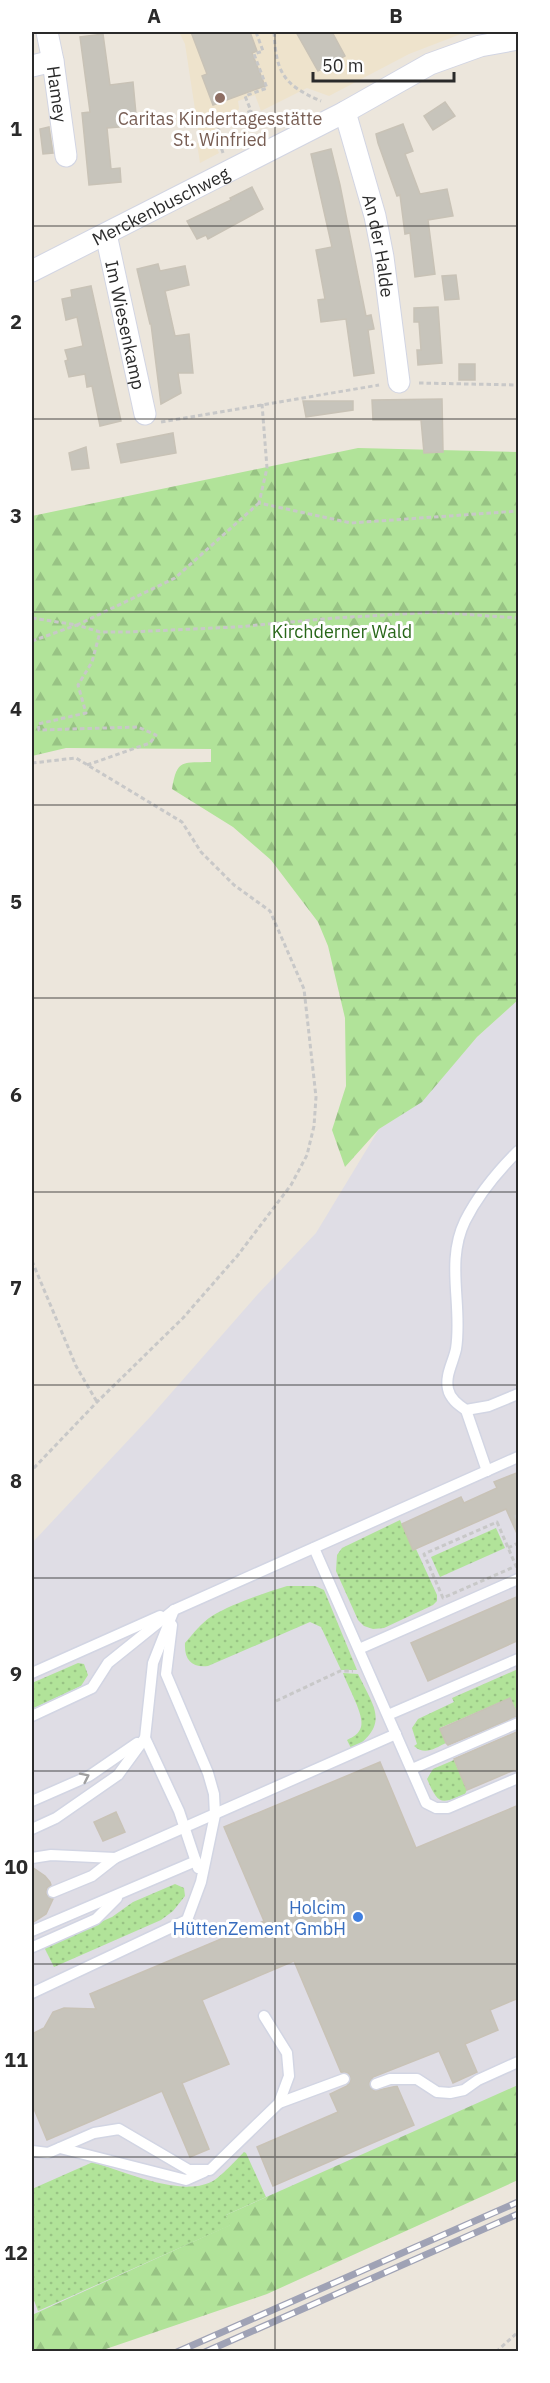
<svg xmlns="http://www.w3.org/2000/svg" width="550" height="2383" font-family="'IBM Plex Sans',sans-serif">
<defs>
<pattern id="grass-dots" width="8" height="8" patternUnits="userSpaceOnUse" patternTransform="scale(1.5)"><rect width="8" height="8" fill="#b1e399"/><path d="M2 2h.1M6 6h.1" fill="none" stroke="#98c384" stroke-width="1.8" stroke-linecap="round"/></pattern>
<pattern id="forest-firs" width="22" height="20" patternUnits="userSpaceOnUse" patternTransform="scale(1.5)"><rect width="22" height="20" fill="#b1e399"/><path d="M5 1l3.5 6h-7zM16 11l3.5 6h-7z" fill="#98c384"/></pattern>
</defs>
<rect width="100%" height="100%" fill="#ece6dc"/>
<path fill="#dfdde5" d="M518,1000V2132L32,2327V1543L151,1416L258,1294L316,1233L379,1129L422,1101L477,1037Z"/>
<path fill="#eee3cc" d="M179,32H466L409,54L329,96L307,88L261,111L255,95L238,101L239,108L237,113L221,120L214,130L213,140L219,153L200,163L197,143L200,142L185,44Z"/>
<g fill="url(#grass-dots)">
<path d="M400,1520L413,1550L416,1549L437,1595V1601L433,1605L384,1628L373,1629L364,1626L358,1620L336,1571L337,1555L342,1548Z"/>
<path d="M496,1528L505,1548L440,1577L431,1557Z"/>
<path d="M287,1586H315L324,1590L357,1670H341L321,1627L310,1622L208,1666C192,1668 184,1660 185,1643C193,1634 201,1623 212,1616C232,1604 264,1593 287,1586Z"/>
<path d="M78,1663L84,1664L88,1675L81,1686L32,1709V1683Z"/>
<path d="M518,1669V1712H517L510,1698L440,1728L446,1743C435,1748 425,1756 414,1746L417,1744L412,1728L418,1719L454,1702L452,1698Z"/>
<path d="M343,1673L358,1674C375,1709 390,1724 352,1750L347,1740C353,1737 359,1734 361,1727C365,1716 347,1685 343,1673Z"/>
<path d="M454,1760L467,1790L465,1794C440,1805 438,1804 427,1779L433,1769Z"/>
<path d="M175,1884L184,1888L185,1896L173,1911L161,1920L54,1967L44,1947L112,1917L133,1902Z"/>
<path d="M244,2152L246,2153L266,2197L226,2215L231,2225L38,2311L32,2295V2189L93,2162C125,2172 187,2200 216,2179C226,2171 235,2161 244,2152Z"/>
</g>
<g fill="url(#forest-firs)">
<path d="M358,448L518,452V1000L477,1037L422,1102L379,1129L345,1167L332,1130L346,1086L345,1018L328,946L318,922L271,860L233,827L172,789C177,758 183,763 211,762V749L66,748L32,756V516Z"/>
<path d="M518,2085V2180L267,2294L100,2351H32V2315L230,2225L226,2215Z"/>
</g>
<g fill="#c7c4bb" stroke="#c8c2b6" stroke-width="1.5">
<path d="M191,32H250L257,51L252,53L265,86L213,105L202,76L207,74Z"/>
<path d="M296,32H332L345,56L318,71Z"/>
<path d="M103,34L110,85L133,82L136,114L118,116L119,127L107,128L111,169L120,168L121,182L89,185L82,113L90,112L80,37Z"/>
<path d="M445,102L455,116L433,130L424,116Z"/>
<path d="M403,124L413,151L405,154L420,194L447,189L453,216L428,220L435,274L415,277L410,233L405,234L400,195L397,196L378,143L376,134Z"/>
<path d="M49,127L53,153L43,154L40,129Z"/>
<path d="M331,149L340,185L366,316L371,315L374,329L368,330L374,373L354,376L346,319L321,322L318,300L325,299L316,250L332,247L311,154Z"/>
<path d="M252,187L263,209L208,239L206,235L197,239L187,221L231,200L230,198Z"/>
<path d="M158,264L160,271L185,266L189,285L165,291L175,336L189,334L193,373H178L181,393L161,404L151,324H150L137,269Z"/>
<path d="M456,275L459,299L445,300L442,276Z"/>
<path d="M91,286L121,421L100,426L92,386L87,387L85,374L69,377L65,361L68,360L65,350L83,346L77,317L66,320L62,299L72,297L71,290Z"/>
<path d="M438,307L442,363L418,365L417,350H421L419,322H414V308Z"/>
<rect x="459" y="364" width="16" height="16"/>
<path d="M442,399L443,452L424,453L421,420H373L372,400Z"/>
<path d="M303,401H353V410L306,417Z"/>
<path d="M173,433L176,453L121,463L117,444Z"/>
<path d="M86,447L89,468L72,470L69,453Z"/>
<path d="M519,1472V1538L506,1509L413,1550L402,1524L461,1497L464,1503L497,1488L494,1482Z"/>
<path d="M519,1596V1640L428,1681L411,1643Z"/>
<path d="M510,1698L518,1716L448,1745L446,1743L440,1729Z"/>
<path d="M519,1731V1768L467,1790L454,1759Z"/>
<path d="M380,1762L416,1848L519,1805V1998L490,2010L498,2030L465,2044L477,2072L453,2083L439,2051L373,2077L369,2083L374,2091L397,2086L414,2125L273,2186L257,2147L338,2112L330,2094L347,2086L351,2080L348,2073L341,2072L294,1961L202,2000L229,2064L182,2083L209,2149L190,2157L162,2091L47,2140L32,2104V2034L44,2028L53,2012L64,2008L96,2009L90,1994L264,1921L224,1827Z"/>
<path d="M116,1812L125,1832L103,1841L94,1822Z"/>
<path d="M32,1867L45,1876L50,1882L51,1885L47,1888L46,1894L53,1899L46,1914L32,1923Z"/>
</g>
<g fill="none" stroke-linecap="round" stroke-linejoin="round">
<defs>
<g id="lane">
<path d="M518,1151C498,1171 478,1195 465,1221C445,1262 463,1306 456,1349C453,1363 445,1375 448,1389C450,1399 459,1405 466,1410L489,1406L518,1394"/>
<path d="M466,1410L487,1471"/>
<path d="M314,1548L426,1803L436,1808H448L518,1778"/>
<path d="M359,1649L518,1579"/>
<path d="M32,1673L160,1616"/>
<path d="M388,1715L518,1659"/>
<path d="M32,1716L92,1688L108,1663L174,1610"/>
<path d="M145,1738L179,1811L198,1868"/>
<path d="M412,1769L518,1723"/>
<path d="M32,1801L89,1776L137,1743"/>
<path d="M32,1829L56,1818L118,1775L145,1738L153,1663L174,1610L518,1457"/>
<path d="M32,1858L51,1855L115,1858L396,1734"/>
<path d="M53,1892L92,1876L115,1858"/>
<path d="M32,1931L196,1861"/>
<path d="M33,1947L96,1919L117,1898"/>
<path d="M32,1993L187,1920L201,1882L215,1815L214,1794L208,1773L166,1674L172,1625"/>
<path d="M376,2084L390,2079H417L437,2092L450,2093L464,2090L478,2080L518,2062"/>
<path d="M279,2103L344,2079"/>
<path d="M60,2148L186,2180L204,2172"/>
<path d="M32,2151L48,2153L94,2133L119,2129L189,2170H210L279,2103L289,2076L287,2053L264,2016"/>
</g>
<g id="street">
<path id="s1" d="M47,32L53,61L66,156"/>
<path d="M32,66L53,61"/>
<path id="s2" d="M345,112L375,216L383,257L399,382"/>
<path id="s3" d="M106,234L145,414"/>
<path id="s4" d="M32,271L345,112L430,64L480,46L518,39"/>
</g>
</defs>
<use href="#lane" stroke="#d2d5e3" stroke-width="13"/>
<use href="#street" stroke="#d2d5e3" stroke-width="23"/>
<g stroke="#c8c8c8" stroke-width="3" stroke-dasharray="4.5 3" stroke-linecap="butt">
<path d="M274,32C276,72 283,85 321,101"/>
<path d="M223,153L216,132L228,120L251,111L245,96L267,88L254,54L263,51L256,32"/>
<path d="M419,383L518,385"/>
<path d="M262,404L267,468L259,503L351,523L518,511"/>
<path d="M161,422L379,385"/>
<path d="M32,618L77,625L175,578L259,503"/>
<path d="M32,641L77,625L100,632H129L236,627L335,618L434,612L518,618"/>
<path d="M32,763L76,758L182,822L201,852L234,885L270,911L304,989L316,1097L314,1126L307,1155L291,1185L238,1255L183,1318L97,1402L32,1470"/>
<path d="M87,765L150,743L156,735L138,727L39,730L38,724L86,713L78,685L92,662L100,632"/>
<path d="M32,1261L76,1366L97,1402"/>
<path d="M518,1515L516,1516L518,1521"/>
<path d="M497,1522L516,1566L443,1598L424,1554Z"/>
<path d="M508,1548L518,1543"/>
<path d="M276,1701L340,1671H353"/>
<path d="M496,2352L518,2332"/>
</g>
<use href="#lane" stroke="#fff" stroke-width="10"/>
<use href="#street" stroke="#fff" stroke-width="21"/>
<defs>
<g id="rail">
<path d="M177,2352L518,2202"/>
<path d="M205,2352L518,2214"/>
</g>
</defs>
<use href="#rail" stroke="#9fa2b5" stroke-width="7"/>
<use href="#rail" stroke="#fff" stroke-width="4.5" stroke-dasharray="14" stroke-linecap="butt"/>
</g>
<defs><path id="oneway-chevron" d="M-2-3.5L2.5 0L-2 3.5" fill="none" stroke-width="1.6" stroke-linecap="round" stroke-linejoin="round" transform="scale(1.5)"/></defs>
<use stroke="#9f9f9f" href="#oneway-chevron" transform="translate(85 1777) rotate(-26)"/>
<path fill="none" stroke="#2a2a2a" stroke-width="1.5" stroke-opacity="0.55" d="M275,32V2352M32,226H518M32,419H518M32,612H518M32,805H518M32,998H518M32,1192H518M32,1385H518M32,1578H518M32,1771H518M32,1964H518M32,2157H518"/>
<circle fill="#8d6e63" stroke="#fff" stroke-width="2" cx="220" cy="98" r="6"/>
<circle fill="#3f7fe0" stroke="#fff" stroke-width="2" cx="358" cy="1917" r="6"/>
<g text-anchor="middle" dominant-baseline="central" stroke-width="6" stroke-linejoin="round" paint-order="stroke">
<g font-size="18" fill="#2a2a2a" stroke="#fff">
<text stroke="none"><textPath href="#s1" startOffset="63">Hamey</textPath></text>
<text stroke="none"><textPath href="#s4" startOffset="144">Merckenbuschweg</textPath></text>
<text stroke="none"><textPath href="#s2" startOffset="138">An der Halde</textPath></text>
<text stroke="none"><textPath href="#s3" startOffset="93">Im Wiesenkamp</textPath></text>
</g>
<g font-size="18" fill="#785e54" stroke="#fff">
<text x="220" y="118">Caritas Kindertagesstätte<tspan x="220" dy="21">St. Winfried</tspan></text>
</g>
<g font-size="18" fill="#29671a" stroke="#fff">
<text x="342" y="631">Kirchderner Wald</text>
</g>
<g font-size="18" fill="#366cbe" stroke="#fff" text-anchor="end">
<text x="346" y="1907">Holcim<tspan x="346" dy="21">HüttenZement GmbH</tspan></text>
</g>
</g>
<rect width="550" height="2383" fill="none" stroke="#ffffff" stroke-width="66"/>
<path d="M313 72v9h141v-9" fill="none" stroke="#2a2a2a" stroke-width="3"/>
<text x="322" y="72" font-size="18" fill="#2a2a2a" stroke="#ffffff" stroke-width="4.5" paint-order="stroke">50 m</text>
<rect x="33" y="33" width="484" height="2317" fill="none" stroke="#2a2a2a" stroke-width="2"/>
<g font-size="20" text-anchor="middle" font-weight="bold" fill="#2a2a2a">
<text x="154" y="23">A</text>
<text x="396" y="23">B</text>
<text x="16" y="136">1</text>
<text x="16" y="329">2</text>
<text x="16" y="523">3</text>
<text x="16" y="716">4</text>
<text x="16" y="909">5</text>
<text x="16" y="1102">6</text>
<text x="16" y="1295">7</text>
<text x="16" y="1488">8</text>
<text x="16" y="1681">9</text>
<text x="16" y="1874">10</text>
<text x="16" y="2067">11</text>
<text x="16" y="2260">12</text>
</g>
</svg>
